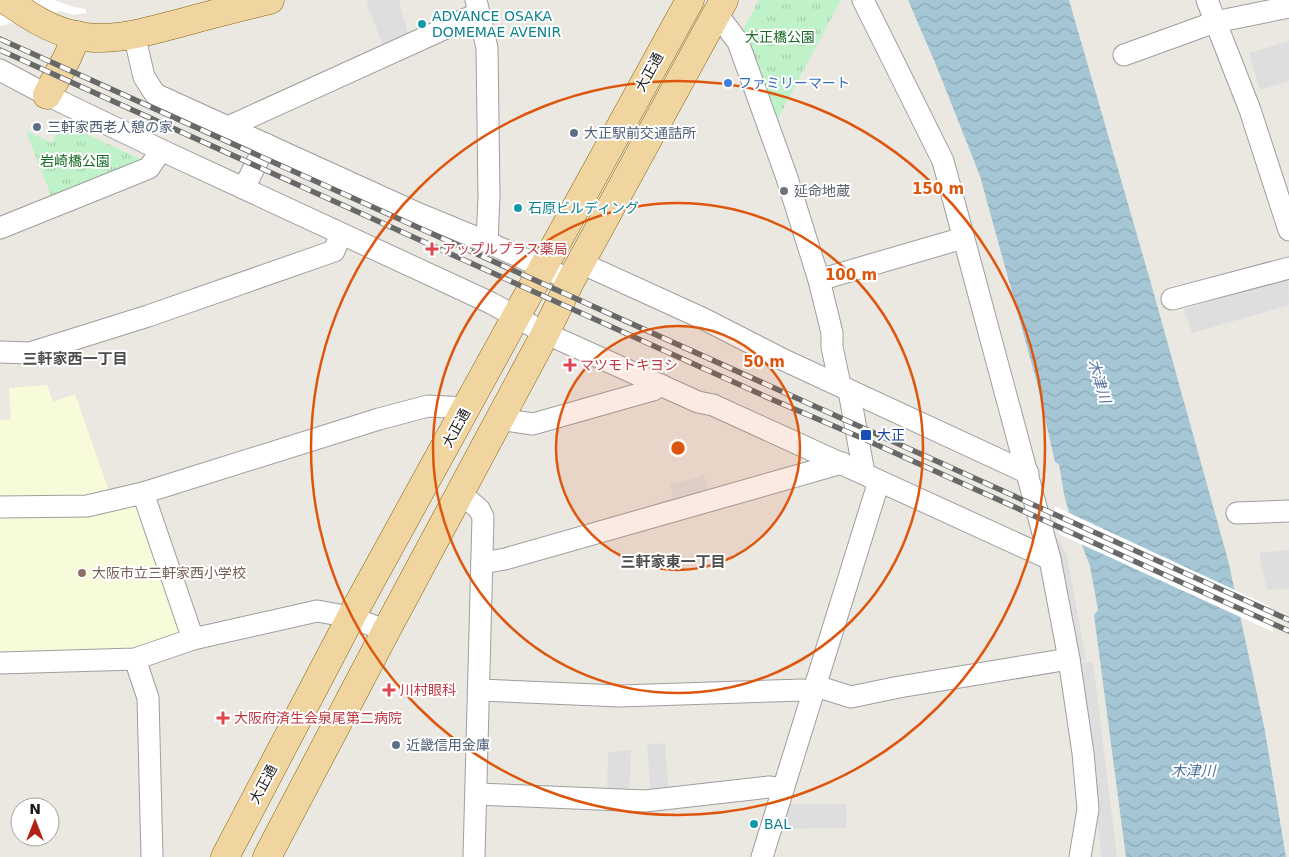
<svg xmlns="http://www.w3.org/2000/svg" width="1289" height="857" font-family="'DejaVu Sans','Noto Sans JP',sans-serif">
<defs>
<pattern id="park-tufts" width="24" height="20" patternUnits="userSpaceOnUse" patternTransform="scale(1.25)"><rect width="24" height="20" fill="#c0f2c9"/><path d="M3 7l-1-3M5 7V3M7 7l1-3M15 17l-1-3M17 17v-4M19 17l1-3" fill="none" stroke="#a4cfac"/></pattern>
<pattern id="water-waves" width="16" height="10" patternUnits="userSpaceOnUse" patternTransform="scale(1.25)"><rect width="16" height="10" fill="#a5c6d5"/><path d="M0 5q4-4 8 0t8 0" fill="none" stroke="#8daab6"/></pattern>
</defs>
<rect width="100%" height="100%" fill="#ebe8e1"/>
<g fill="#f8fbda">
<path d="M47,385L53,402L75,394L110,494L0,500V420L11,419L9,388Z"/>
<path d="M138,502L183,633L124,651L0,654V517Z"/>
</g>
<g fill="url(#park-tufts)">
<path d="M759,0H841L775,124L740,36Z"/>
<path d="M61,122L144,161L53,201L26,131L52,143Z"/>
</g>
<g fill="#dedede">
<path d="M371,0H399L409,38L384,49L366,1Z"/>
<path d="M1289,41V81L1260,90L1249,53Z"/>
<path d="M1288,278L1289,305L1192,333L1184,309Z"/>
<path d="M704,475L710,495L655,511L653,504L673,498L670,485Z"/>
<path d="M1054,535L1062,545L1067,556L1086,660L1078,662Z"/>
<path d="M1289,550V589L1267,590L1259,553Z"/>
<path d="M1093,662L1117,857H1102L1095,801L1100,800H1095L1078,663Z"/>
<path d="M665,743L669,795L651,796L647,745Z"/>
<path d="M631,750L629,797L607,796L608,752Z"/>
<path d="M785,804H846V828L776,829Z"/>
</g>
<path fill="url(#water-waves)" d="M908,0H1069L1152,287L1228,560L1265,731L1286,857H1126L1094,615L1098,610L1090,566L1081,543L1075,535L1064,494L1059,464L1055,462L1037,383L980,176L936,65Z"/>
<g fill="#fff">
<path d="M0,0H54L74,7L86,9V13L74,15L60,11L0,26Z"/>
<path d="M1054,506L1269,606L1273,632L1059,534Z"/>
</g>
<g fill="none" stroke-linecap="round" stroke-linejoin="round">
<defs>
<g id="minor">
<path d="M476,0L487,48L489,196L487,242"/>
<path d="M863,0L943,161L1050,559L1069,659L1083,753L1088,809L1080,857"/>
<path d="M1207,0L1250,110L1289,230"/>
<path d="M717,14L738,42L786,175L819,280L832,333V347L840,385"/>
<path d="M134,34L144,77L155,94L419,214L487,242L571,280"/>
<path d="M1124,55L1215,22L1289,7"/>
<path d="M0,70L47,95L161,150L491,303L545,333L698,402L713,405L1050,559"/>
<path d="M228,127L479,13"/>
<path d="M244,188L266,144"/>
<path d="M0,228L149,168L161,150"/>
<path d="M581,263L704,319L784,360L1028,473"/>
<path d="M819,280L963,238"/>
<path d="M1172,299L1289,268"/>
<path d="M0,352L30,353L148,316L334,251L341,234"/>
<path d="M849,391L864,473"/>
<path d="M499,419L533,424L653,390L661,385"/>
<path d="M143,493L193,639"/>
<path d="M460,493L479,509L483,517L474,857"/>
<path d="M0,507L87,506L143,493L379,419L428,406L467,408"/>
<path d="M1237,513L1289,511"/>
<path d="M482,563L505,559L842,463"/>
<path d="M135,659L148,698L152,857"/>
<path d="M0,663L135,659L193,639L317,611L351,617L386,631"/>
<path d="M816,686L851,697L899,687L1069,659"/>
<path d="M479,690L620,696L803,690L814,692"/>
<path d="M477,794L645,801L769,787L783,789"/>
<path d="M762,857L879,481"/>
</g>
<g id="major">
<path d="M6,0C28,15 48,29 74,35C111,44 149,31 184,22C213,14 241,7 270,0"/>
<path d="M47,95L67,58L77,35"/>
<path d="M225,857L351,617L690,0"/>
<path d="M267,857L386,631L543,338L571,280L724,0"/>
</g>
</defs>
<use href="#minor" stroke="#9e9e9e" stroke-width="23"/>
<use href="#major" stroke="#82660f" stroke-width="29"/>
<use href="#minor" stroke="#fff" stroke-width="21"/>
<use href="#major" stroke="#f1d5a0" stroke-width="28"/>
<defs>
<g id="rail">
<path d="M0,39L1289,620"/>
<path d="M0,50L771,399L864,439L1289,631"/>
</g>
</defs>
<use href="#rail" stroke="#686868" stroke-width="5.5"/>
<use href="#rail" stroke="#fff" stroke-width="4" stroke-dasharray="11" stroke-linecap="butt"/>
</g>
<circle cx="678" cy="448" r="122" fill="#de560d" fill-opacity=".12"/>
<g fill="none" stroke="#de560d" stroke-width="2.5">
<circle cx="678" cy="448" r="122"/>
<circle cx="678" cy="448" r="245"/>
<circle cx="678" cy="448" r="367"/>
</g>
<g fill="#0f9aa8" stroke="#fff" stroke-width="2">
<circle cx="422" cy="24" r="5"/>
<circle cx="518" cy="208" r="5"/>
<circle cx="754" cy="824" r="5"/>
</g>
<circle fill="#3f7fe0" stroke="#fff" stroke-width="2" cx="728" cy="83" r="5"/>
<g fill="#5c6f8a" stroke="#fff" stroke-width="2">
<circle cx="37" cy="127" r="5"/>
<circle cx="574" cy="133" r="5"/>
<circle cx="396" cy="745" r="5"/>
</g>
<circle fill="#6b7280" stroke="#fff" stroke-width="2" cx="784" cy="191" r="5"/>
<g fill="#e0444e" stroke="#fff" stroke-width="2">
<path d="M429.5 241.5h5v5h5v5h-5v5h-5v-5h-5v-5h5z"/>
<path d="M567.5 357.5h5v5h5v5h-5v5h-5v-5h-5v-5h5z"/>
<path d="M386.5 682.5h5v5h5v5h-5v5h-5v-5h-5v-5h5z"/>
<path d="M220.5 710.5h5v5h5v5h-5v5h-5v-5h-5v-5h5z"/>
</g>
<rect fill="#1a4fb4" stroke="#fff" stroke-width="2" x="860" y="429" width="12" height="12" rx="2.5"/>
<circle fill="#8d6e63" stroke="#fff" stroke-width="2" cx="82" cy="573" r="5"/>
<g text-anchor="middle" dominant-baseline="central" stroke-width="4" stroke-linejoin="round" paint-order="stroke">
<g font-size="14" fill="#0d838f" stroke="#fff" text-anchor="start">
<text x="432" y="16">ADVANCE OSAKA<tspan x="432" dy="16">DOMEMAE AVENIR</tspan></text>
<text x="528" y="208">石原ビルディング</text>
<text x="764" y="824">BAL</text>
</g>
<g font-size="14" fill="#166b24" stroke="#fff">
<text x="780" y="37">大正橋公園</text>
<text x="75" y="161">岩崎橋公園</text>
</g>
<g font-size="14" fill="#1a1a1a" stroke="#fff">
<text transform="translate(649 72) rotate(-61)">大正通</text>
<text transform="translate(456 428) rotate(-61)">大正通</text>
<text transform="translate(263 784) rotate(-62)">大正通</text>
</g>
<g font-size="14" fill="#366cbe" stroke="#fff" text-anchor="start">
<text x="738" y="83">ファミリーマート</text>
</g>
<g font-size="14" fill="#4e5e75" stroke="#fff" text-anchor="start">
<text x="47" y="127">三軒家西老人憩の家</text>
<text x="584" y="133">大正駅前交通詰所</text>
<text x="406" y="745">近畿信用金庫</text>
</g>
<g font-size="14" fill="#5b616d" stroke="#fff" text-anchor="start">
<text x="794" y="191">延命地蔵</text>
</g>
<g font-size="14" fill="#be3a42" stroke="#fff" text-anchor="start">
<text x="442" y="249">アップルプラス薬局</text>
<text x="580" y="365">マツモトキヨシ</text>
<text x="400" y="690">川村眼科</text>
<text x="234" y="718">大阪府済生会泉尾第二病院</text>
</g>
<g font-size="14" fill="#164399" stroke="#fff" text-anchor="start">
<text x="877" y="435">大正</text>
</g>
<g font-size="14" fill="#785e54" stroke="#fff" text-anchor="start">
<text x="92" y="573">大阪市立三軒家西小学校</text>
</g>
<g font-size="15" font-weight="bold" fill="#4d4d4d" stroke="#fff">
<text x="75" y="359">三軒家西一丁目</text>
<text x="673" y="562">三軒家東一丁目</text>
</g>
<g font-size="15" font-style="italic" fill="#52729f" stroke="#fff">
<text transform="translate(1099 381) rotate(73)">木津川</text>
<text x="1193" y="771">木津川</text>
</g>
</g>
<circle cx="678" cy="448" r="8" fill="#de560d" stroke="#fff" stroke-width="2.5"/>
<g font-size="15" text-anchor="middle" font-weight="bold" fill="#de560d" stroke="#fff" stroke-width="4" stroke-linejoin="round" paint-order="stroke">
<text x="938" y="194">150 m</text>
<text x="851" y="280">100 m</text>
<text x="764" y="367">50 m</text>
</g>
<g transform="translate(35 822)"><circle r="24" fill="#ffffff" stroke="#a3a3a3"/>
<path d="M0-4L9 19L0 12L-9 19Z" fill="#b12214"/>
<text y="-8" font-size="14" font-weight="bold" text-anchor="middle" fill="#1a1a1a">N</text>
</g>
</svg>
